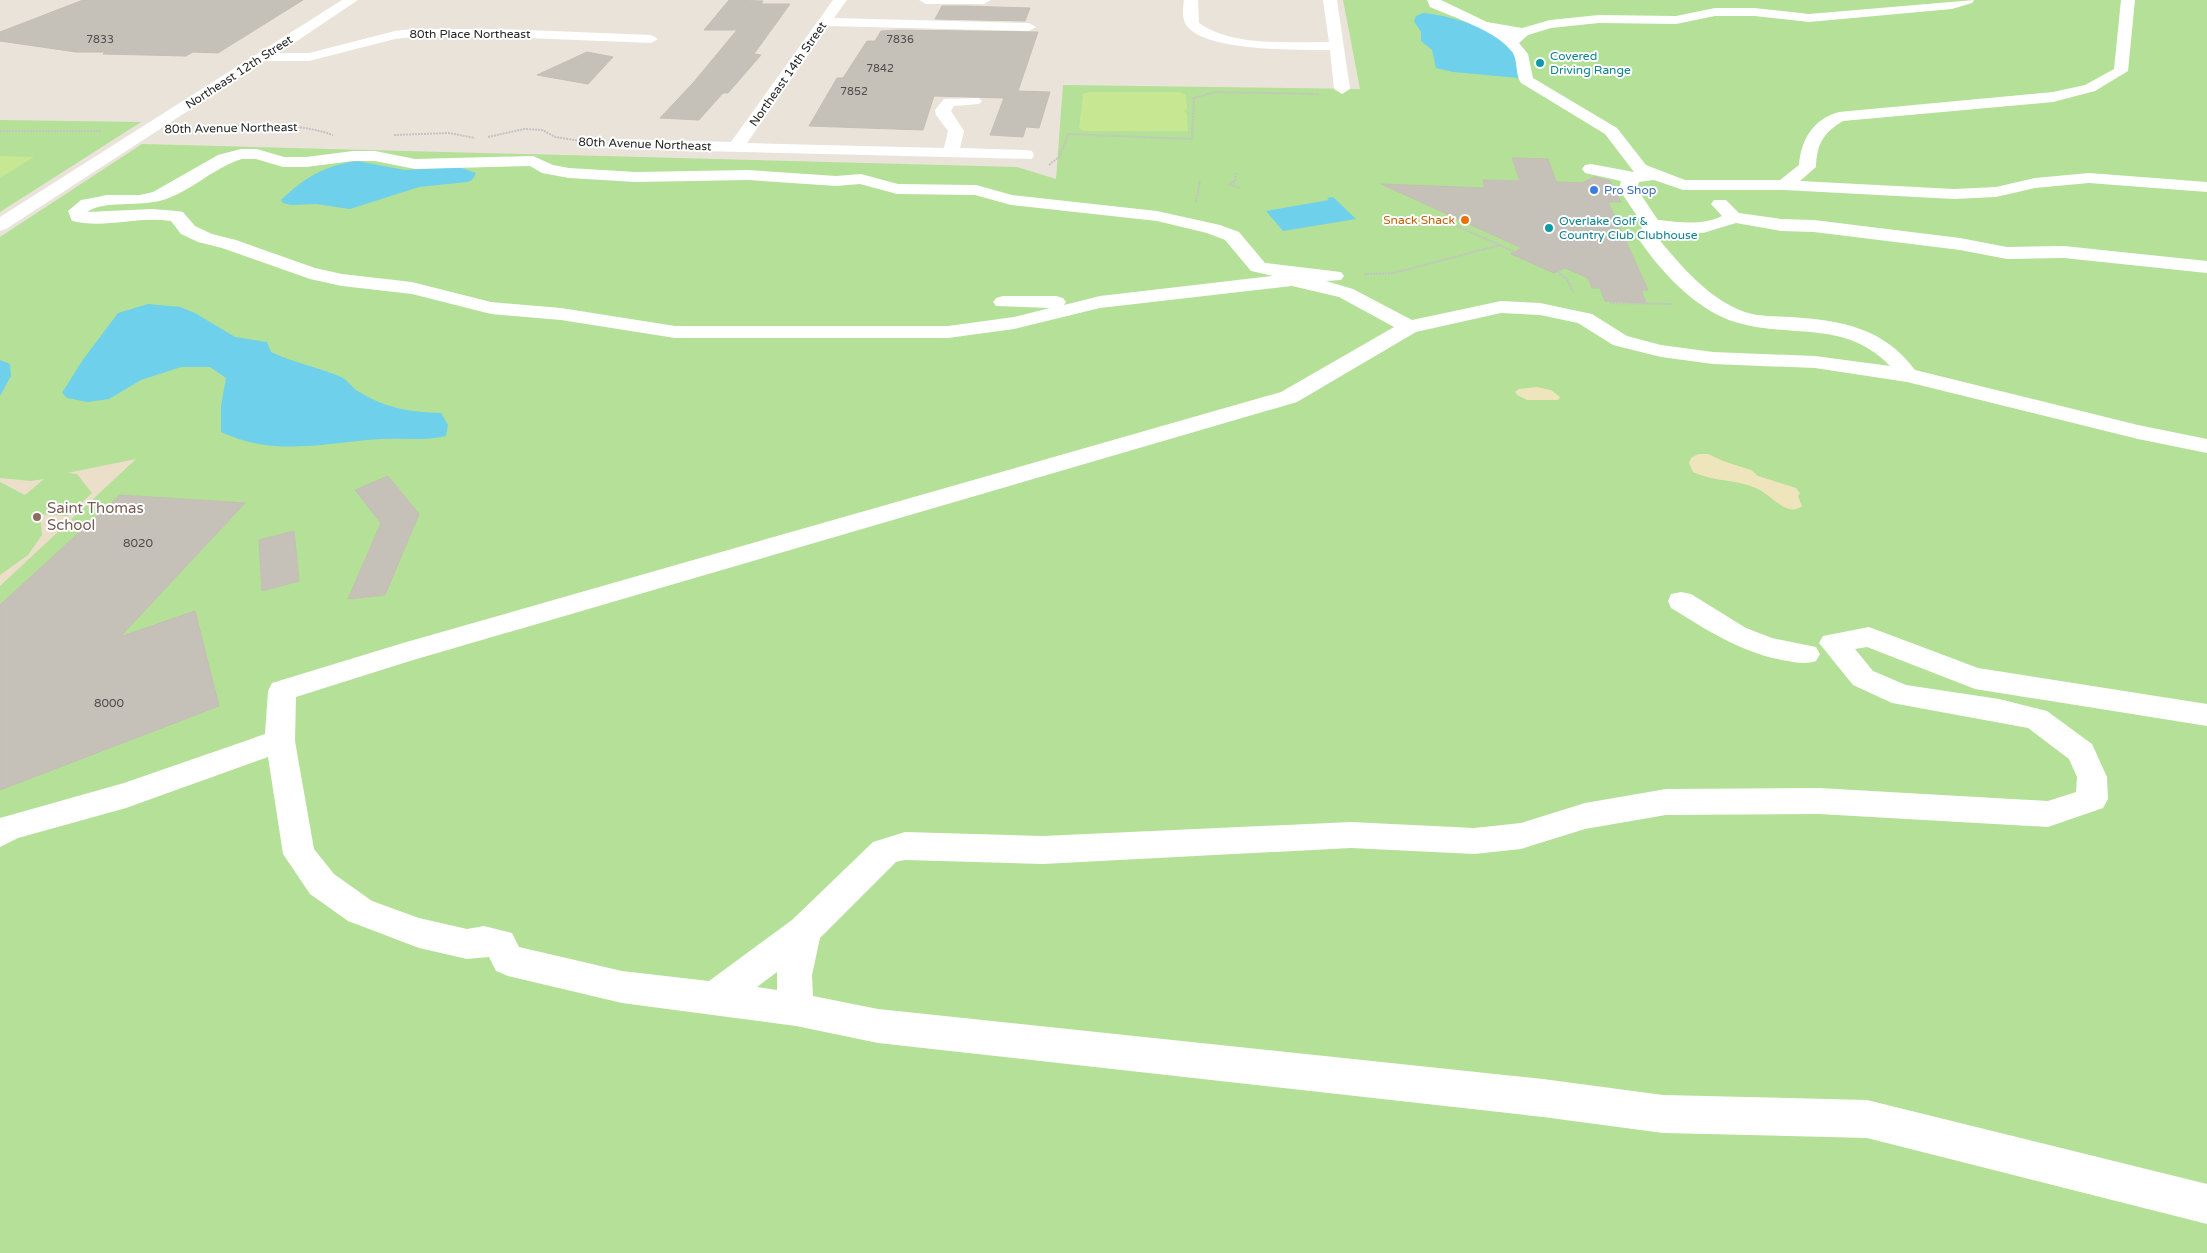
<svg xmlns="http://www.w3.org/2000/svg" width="2207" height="1253" font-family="'Varela Round',sans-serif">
<rect width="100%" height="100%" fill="#eae3da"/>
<path fill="#ecdfca" d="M0,439L149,448L0,586Z"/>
<g fill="#b4e097">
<path d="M1343,0H2207V1253H0V586L136,459L67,473L77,474L92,493L67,516L40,514L42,535L28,555L0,575V482L25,495L44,479L31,481L0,478V237L142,144L1017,167L1056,179L1063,85L1360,89Z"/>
<path d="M0,120L141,122L0,212Z"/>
</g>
<g fill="#efe5bd">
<path d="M1536,387L1551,390L1560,397L1558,400H1527L1517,395L1515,392L1519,389Z"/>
<path d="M1698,454H1708L1723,461L1751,470L1758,476L1796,488L1800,493L1798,496L1802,506C1788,518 1771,495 1758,489C1737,479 1714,482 1693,472L1689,463L1691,458Z"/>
</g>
<g fill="#c8e793">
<path d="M1089,92H1180L1186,95L1187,109L1184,111L1187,114L1188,131H1084L1079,128L1083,94Z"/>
<path d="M0,156L34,157L0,178Z"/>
</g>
<g fill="#6fd0eb">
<path d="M1423,13C1447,15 1496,28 1511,49C1515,56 1518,66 1521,74L1519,78L1453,72L1436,68L1432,50L1421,41V32L1414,21L1416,16Z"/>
<path d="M357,161L405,170L459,167L476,173L472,180L467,182L419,187L350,209L316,204L291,205L283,203L281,200C304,178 325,165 357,161Z"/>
<path d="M1333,197L1356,219L1283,231L1266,211L1329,200L1327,198Z"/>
<path d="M148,304L180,307L195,313L235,337L267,342L271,352C294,363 318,367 341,377C348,380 352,388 359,392C386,408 409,412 441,413L448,425L446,436C425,441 403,438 382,439C323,442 278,458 221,432V406L226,378L210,367H181L141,380L109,399L88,402L67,398L62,393L82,361L118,313Z"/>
<path d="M0,360L10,364L11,376L0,396Z"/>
</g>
<g fill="#c5c1b9" stroke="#c5beb4">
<path d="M83,0H303L218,53L193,52L186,56L103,54L105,52H76L0,41V32Z"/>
<path d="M729,0L763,1L761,4H790L754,54L761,55L728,93H723L699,120L660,118L693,83L737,30H704Z"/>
<path d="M942,6H964L1030,8L1025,21L935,19Z"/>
<path d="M899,30L1038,32L1018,91L1050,92L1039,128L1026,127L1023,137L990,135L1004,98L934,96L923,130L809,126L837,78H843L867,41H875L881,31Z"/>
<path d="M587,52L613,57L588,84L537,75Z"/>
<path d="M1512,158L1548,159L1556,182L1582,183L1595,177L1610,181L1621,202H1608L1648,290H1641L1646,303L1605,301L1600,288H1592L1588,278L1565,268L1554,273L1511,254L1522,248L1381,184L1485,188L1483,180L1520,181Z"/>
<path d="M388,476L419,514L385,595L348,599L381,523L355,490Z"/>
<path d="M120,495L245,503L120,637L195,611L219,706L0,790V605Z"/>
<path d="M294,531L299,581L262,591L259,540Z"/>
</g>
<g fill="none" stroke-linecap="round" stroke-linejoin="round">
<g stroke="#c3c3c3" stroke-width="2" stroke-dasharray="2 1" stroke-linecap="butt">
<path d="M198,127C243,126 290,120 333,135"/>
<path d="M0,131H102"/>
<path d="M394,135L449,133L475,138"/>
<path d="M488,137L524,129L543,130L555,137L594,143"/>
<path d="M1049,165L1060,156L1068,134L1192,139L1194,98L1215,92L1319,94"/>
<path d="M1236,173L1235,181L1229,184L1240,188"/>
<path d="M1196,202L1200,181"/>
<path d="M1446,221L1515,252"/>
<path d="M1558,272L1567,279L1573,292"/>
<path d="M1364,274L1394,273L1500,245"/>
<path d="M1610,303L1673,304"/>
</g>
<g fill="#fff" fill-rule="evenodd">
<path d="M342,0H358L279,53H309L395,31L413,29H500L651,35L658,39L651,43L500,37H413L395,39L309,61H265L6,229L0,231V217Z"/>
<path d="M833,0H847L834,18L1029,23L1036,27L1029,31L828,26L747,143L944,148L948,131L936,115L935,110L944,99L979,98L982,101L979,104L954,106L951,111L964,131L960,148L1026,150L1032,151L1034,155L1032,159L616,149L610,148L608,144L610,140L616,139L731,142Z"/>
<path d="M919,0H991L984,4H926Z"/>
<path d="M1184,0H1198L1199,23C1232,46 1283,42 1323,42H1329L1323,0H1337L1350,89L1342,94L1334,89L1330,50C1300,50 1199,52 1185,23C1182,16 1183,7 1184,0Z"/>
<path d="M1427,0H1441L1487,22L1522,28L1550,20L1599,15L1676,16L1715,8H1754L1809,14L1974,0L1972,3L1952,9L1809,22L1754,16H1715L1676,24L1599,23L1551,28L1528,35L1519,43L1528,54L1533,78L1617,128L1646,165L1685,180H1780L1799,165C1801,140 1813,119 1839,112L2053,92L2085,85L2114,69L2121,0H2135L2128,71L2095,91L2053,102L1843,121C1823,133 1817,144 1816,167L1800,181L1954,189L1996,187L2035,178L2089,173L2207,182V192L2089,183L2035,188L1996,197L1954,199L1784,190H1683L1654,180L1639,182L1637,189L1658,220C1680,222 1701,226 1722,216L1711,204L1714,200H1726L1739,213L1781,219L1814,220L1960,238L2007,247L2064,246L2207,261V273L2064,258L2007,259L1960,250L1814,232L1781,231L1736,223L1703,233L1659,231L1657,237C1681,266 1707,297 1742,311C1757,317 1775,316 1791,317C1841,320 1884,328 1915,370L2138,425L2207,439V453L2138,439L1907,382L1815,368L1713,364L1661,357L1613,345L1578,323L1540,315L1501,313L1416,332L1297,402L410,661L296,697L295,741L314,849L334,874L372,901L419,918L467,929L484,926L512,933L519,947L622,971L709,981L792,920L873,842L905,832L1043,836L1351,822L1474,828L1521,823L1585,803L1666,789L1819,788L2048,801L2076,792L2077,777L2069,759L2028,728L1892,703L1853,685L1819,643L1823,636L1869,627L1978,668L2207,704V726L1975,689L1867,647L1855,649L1873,671L1906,685L1999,699L2047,711L2092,744L2107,777L2108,799L2103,808L2048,827L1819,814L1666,815L1585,829L1521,849L1474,854L1351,848L1043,864L905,860L896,862L820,938L812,975L813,996L878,1009L1543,1079L1663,1095L1867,1100L2207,1184V1224L1867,1138L1663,1133L1543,1117L878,1043L796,1026L622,1003L508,976L496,971L489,957L467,959L419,948L348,921L310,894L283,854L268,757L126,808L18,838L0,847V818L124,783L265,734L268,691L272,683L403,643L1281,392L1394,327L1339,297L1292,286L1100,308L1014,329L948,338H675L561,320L491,314L412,294L342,286L310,279L222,248L198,242L181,234L171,221C138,216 105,229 72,221L68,211L81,200L87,199L107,195H140L153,192L218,155L241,149H257L284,157H306L353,151H375L415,159L533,156L553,165L569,168L636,172L748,170L836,176L861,174L898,184L976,185L1012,195L1157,211L1220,225L1239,232L1265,263L1341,272L1344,276L1341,280L1326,281L1353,289L1412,320L1501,301L1540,303L1592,314L1627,336L1661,345L1713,352L1815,356L1890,366C1845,319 1790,339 1735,322C1696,310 1660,271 1638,238L1643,225L1619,189L1621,181L1585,173L1582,169L1585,165L1591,164L1634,172L1605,134L1521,83C1515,74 1518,62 1513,53C1499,32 1453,17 1430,7ZM242,159H256L283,167H306L353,161H375L415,169L530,166L542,173L569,178L636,182L748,180L836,186L860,184L897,194L975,195L1011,205L1157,221L1207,233L1225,240L1251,271L1273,276L1100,296L1064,305L1066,302L1063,298L1056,296H1003L996,298L993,302L996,306L1050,308L1014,317L948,326H675L561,308L491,302L412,282L342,274L315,268L236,240L212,234L195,226L183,212L177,211L152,209L87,212C104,200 140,207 163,200C190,192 213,168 242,159ZM777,972V990L757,987Z"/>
<path d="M1681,592L1691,594L1746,628L1772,638L1816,647L1820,654L1816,661C1804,665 1794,662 1782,660C1740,652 1707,630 1671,608L1668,601L1671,594Z"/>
</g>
</g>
<g fill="#0f9aa8" stroke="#fff" stroke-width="2">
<circle cx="1540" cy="63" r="5"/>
<circle cx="1549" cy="228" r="5"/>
</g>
<circle fill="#3f7fe0" stroke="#fff" stroke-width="2" cx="1594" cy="190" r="5"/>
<circle fill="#e8710a" stroke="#fff" stroke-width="2" cx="1465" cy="220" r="5"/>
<circle fill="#8d6e63" stroke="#fff" stroke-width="2" cx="37" cy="517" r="5"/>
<g text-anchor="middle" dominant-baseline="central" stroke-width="4" stroke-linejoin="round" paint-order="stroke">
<g font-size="11" fill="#4f4e4c">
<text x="100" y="39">7833</text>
<text x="900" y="39">7836</text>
<text x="880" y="68">7842</text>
<text x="854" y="91">7852</text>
</g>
<g font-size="12" fill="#282828" stroke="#fff">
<text x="470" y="34">80th Place Northeast</text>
<text transform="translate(239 72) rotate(-33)">Northeast 12th Street</text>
<text transform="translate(788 74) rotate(-55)">Northeast 14th Street</text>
<text transform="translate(231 128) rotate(-1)">80th Avenue Northeast</text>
<text transform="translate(645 144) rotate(2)">80th Avenue Northeast</text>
</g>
<g font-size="12" fill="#0d838f" stroke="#fff" text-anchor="start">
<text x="1550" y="56">Covered<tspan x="1550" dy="14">Driving Range</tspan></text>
<text x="1559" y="221">Overlake Golf &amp;<tspan x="1559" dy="14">Country Club Clubhouse</tspan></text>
</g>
<g font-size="12" fill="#366cbe" stroke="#fff" text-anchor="start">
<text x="1604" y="190">Pro Shop</text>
</g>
<g font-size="12" fill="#c56008" stroke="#fff" text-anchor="end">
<text x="1455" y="220">Snack Shack</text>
</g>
<g font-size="12" fill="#4f4e4c">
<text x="138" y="543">8020</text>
<text x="109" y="703">8000</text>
</g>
<g font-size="15" fill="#785e54" stroke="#fff" text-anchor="start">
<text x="47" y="508">Saint Thomas<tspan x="47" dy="17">School</tspan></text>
</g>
</g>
</svg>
